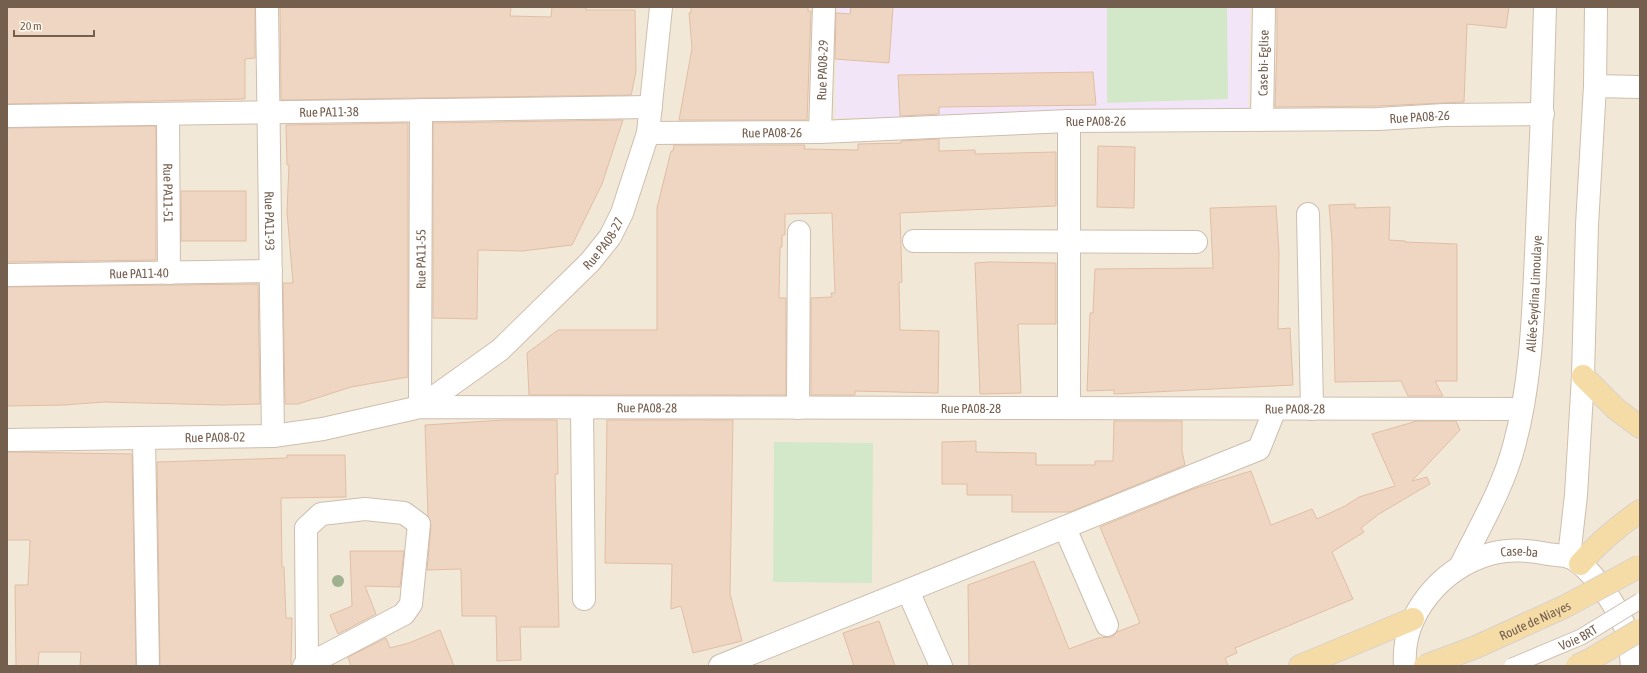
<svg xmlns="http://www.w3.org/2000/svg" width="1647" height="673" font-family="'Asap Condensed',sans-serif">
<rect width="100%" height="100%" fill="#fbf5e9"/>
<rect fill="#f2e8d8" x="7" y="7" width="1633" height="659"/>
<path fill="#f2e5f8" d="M838,7H1250L1248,110L835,118Z"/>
<g fill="#d3e8c8">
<path d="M1107,7H1227L1228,99L1107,103Z"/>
<path d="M774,442L873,443L872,583L773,582Z"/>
</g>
<g fill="#efd6c2" stroke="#e1bea3">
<path d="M7,7H255V58L245,59V99L7,104Z"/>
<path d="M280,7H511L510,16L551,17L552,7H586V10H635L636,71L632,91L631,95L284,100L281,99Z"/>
<path d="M691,7H808V11H811L807,120H679L692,48L689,13H691Z"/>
<path d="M851,7H893L889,63L835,59L836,13L850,14Z"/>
<path d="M1277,7H1509L1506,28L1467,24L1464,102L1378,106L1275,107L1277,45Z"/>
<path d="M1093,72L1096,105L939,107V114L900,116L898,75Z"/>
<path d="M623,120L602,184L572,245L522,251L478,250L477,319L433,318V123Z"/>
<path d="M408,123V377L351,387L298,404H285L283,283H293L287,212L289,165H287L286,125Z"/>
<path d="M156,126V260L7,262V128Z"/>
<path d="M939,139V151L975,150V154L1056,152V206L900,213L902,282L899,283L900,330L939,331L938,393L855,391V395H811V298L832,297L831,293H835L832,213L785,214V235H782V247H780L779,298H786V395H529L527,353L558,330H657V208L671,151H673L674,145H805L804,149L858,150V144L901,143V141Z"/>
<path d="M1098,146L1135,147L1134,208L1097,207Z"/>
<rect x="181" y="191" width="65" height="50"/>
<path d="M1355,204V208L1390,207L1389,240L1405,241V242L1457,244V381H1435L1443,396H1408L1401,381L1335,382L1332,242L1329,205Z"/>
<path d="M1276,206L1279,252L1278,329L1290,328L1293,385L1114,394V390L1087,391L1090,313H1093L1095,269L1213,268L1210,208Z"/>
<path d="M990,262L1056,263V324H1018L1021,393L980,394L975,263Z"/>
<path d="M258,284L260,404L223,405L104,402L64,405L7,406V287Z"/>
<path d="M504,420H557L558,474H555L559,627H520L521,660L497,661L496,616H462L461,569L427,570L431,525L428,516L425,425Z"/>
<path d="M607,420H733L730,594L742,641L693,653L681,606L671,609L672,564L605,563Z"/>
<path d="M1114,421H1182V451L1185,465L1070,512H1012V495H967V484H942V442L976,441V452L1036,453V465H1095V461H1113Z"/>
<path d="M1417,421H1456L1460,430L1412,481L1427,477L1430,484L1379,514L1361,528L1364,532L1332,552L1353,599L1235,648L1237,653L1225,658L1228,666H969L968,585L1034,561L1069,649L1098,638L1112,637L1117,632L1140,623L1100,527L1193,489L1251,471L1271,525L1312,509L1317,519L1345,506L1359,497L1395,486L1372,434Z"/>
<path d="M7,452L132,454L136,666H80L81,652H39L38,666H16L15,585H28L30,540H7Z"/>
<path d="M287,455H345L346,497L281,498L282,567H284L286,618H292L291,666H160L157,462L287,458Z"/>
<path d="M350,551H404L400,587L365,586L376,614L338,634L330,615L352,606Z"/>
<path d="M879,621L895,666H854L843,633Z"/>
<path d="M440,630L454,666H351L348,657L386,638L390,648L409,643Z"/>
</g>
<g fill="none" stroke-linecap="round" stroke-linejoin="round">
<defs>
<g id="street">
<path id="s1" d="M267,7L273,436"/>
<path d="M1595,86L1640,87"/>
<path id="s2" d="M168,114L169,273"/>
<path id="s3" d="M7,116L651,107"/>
<path id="s4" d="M1262,120L1264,7"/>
<path id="s5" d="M820,132L824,7"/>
<path id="s6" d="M648,133L820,132L1069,121L1378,119L1444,115L1543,114"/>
<path d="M1308,214L1312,409"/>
<path d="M914,241L1196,242"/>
<path id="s7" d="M7,275L271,271"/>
<path id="s8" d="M420,407L421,110"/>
<path d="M582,408L584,599"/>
<path d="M798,408L799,232"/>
<path d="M1069,408V121"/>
<path d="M144,438L148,666"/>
<path d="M1065,528L1107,625"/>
<path d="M908,591L941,666"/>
<path d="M304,666L307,665L404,614L411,604L419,524L404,513L365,509L321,514L306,528L307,665"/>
<path d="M720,666L1259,449L1275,409"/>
</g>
<g id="secondary">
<path id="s9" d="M420,407L500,350L590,262L610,237L622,213L648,133L661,7"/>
<path id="s10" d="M7,440L273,436L323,429L420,407L1522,409"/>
<path d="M1569,557L1576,495L1583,376L1587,225L1595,86L1596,7"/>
<path id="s11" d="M1460,567C1479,528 1503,488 1514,446C1531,384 1533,318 1536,254C1540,172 1543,90 1545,7"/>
<path id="s12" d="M1405,666C1401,614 1442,568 1490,554C1508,549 1529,550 1548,554C1554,555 1562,555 1569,557C1590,565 1617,607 1625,627C1629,636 1631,656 1632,666"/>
</g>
<g id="primary">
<path d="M1583,376L1616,409L1640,427"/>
<path d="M1580,564C1598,543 1617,527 1640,511"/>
<path d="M1300,666L1413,619"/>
</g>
</defs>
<use href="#street" stroke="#cdbeaf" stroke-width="24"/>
<use href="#secondary" stroke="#cfbead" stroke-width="24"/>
<use href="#primary" stroke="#d8d2cd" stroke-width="24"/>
<use href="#street" stroke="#fff" stroke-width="22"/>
<use href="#secondary" stroke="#fff" stroke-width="22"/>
<use href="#primary" stroke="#f5dca6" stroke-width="22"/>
<defs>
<g id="lane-bridge">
<path id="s13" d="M1512,666L1581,637L1640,601"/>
</g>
<g id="primary-bridge">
<path id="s14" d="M1425,666L1476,647L1564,607L1640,566"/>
<path d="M1577,666L1590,660L1640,630"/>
</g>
</defs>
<use href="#lane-bridge" stroke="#cdbeaf" stroke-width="17" stroke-linecap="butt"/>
<use href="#primary-bridge" stroke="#d8d2cd" stroke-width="24" stroke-linecap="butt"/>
<use href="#lane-bridge" stroke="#fff" stroke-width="15"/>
<use href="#primary-bridge" stroke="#f5dca6" stroke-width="22"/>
</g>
<circle fill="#9fb18f" cx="338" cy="581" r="6"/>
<g text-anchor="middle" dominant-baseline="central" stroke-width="4" stroke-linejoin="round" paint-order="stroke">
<g font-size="13" fill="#745e4e" stroke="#fef9ef">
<text stroke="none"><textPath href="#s4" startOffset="57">Case bi- Eglise</textPath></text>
<text stroke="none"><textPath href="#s5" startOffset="62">Rue PA08-29</textPath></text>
<text stroke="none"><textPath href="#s3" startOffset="322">Rue PA11-38</textPath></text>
<text stroke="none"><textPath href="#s6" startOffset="772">Rue PA08-26</textPath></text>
<text stroke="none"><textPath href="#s6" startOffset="448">Rue PA08-26</textPath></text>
<text stroke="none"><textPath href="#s6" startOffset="124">Rue PA08-26</textPath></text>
<text stroke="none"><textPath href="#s2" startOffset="79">Rue PA11-51</textPath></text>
<text stroke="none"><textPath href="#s1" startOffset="214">Rue PA11-93</textPath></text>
<text stroke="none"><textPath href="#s9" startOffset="247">Rue PA08-27</textPath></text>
<text stroke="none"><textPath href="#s8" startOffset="148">Rue PA11-55</textPath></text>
<text stroke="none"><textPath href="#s7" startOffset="132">Rue PA11-40</textPath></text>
<text stroke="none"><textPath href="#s11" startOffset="287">Allée Seydina Limoulaye</textPath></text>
<text stroke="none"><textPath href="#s10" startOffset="643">Rue PA08-28</textPath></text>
<text stroke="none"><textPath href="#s10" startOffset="967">Rue PA08-28</textPath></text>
<text stroke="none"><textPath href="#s10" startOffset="1291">Rue PA08-28</textPath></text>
<text stroke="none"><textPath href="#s10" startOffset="208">Rue PA08-02</textPath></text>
<text stroke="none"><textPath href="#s12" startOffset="181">Case-ba</textPath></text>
<text stroke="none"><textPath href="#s14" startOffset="119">Route de Niayes</textPath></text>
<text stroke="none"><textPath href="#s13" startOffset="72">Voie BRT</textPath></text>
</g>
</g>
<rect width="1647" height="673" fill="none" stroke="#745e4e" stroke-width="16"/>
<path d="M14 30v6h80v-6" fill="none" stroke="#745e4e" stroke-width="2"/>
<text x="20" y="30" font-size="12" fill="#745e4e" stroke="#fef9ef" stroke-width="3" paint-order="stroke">20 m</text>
</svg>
